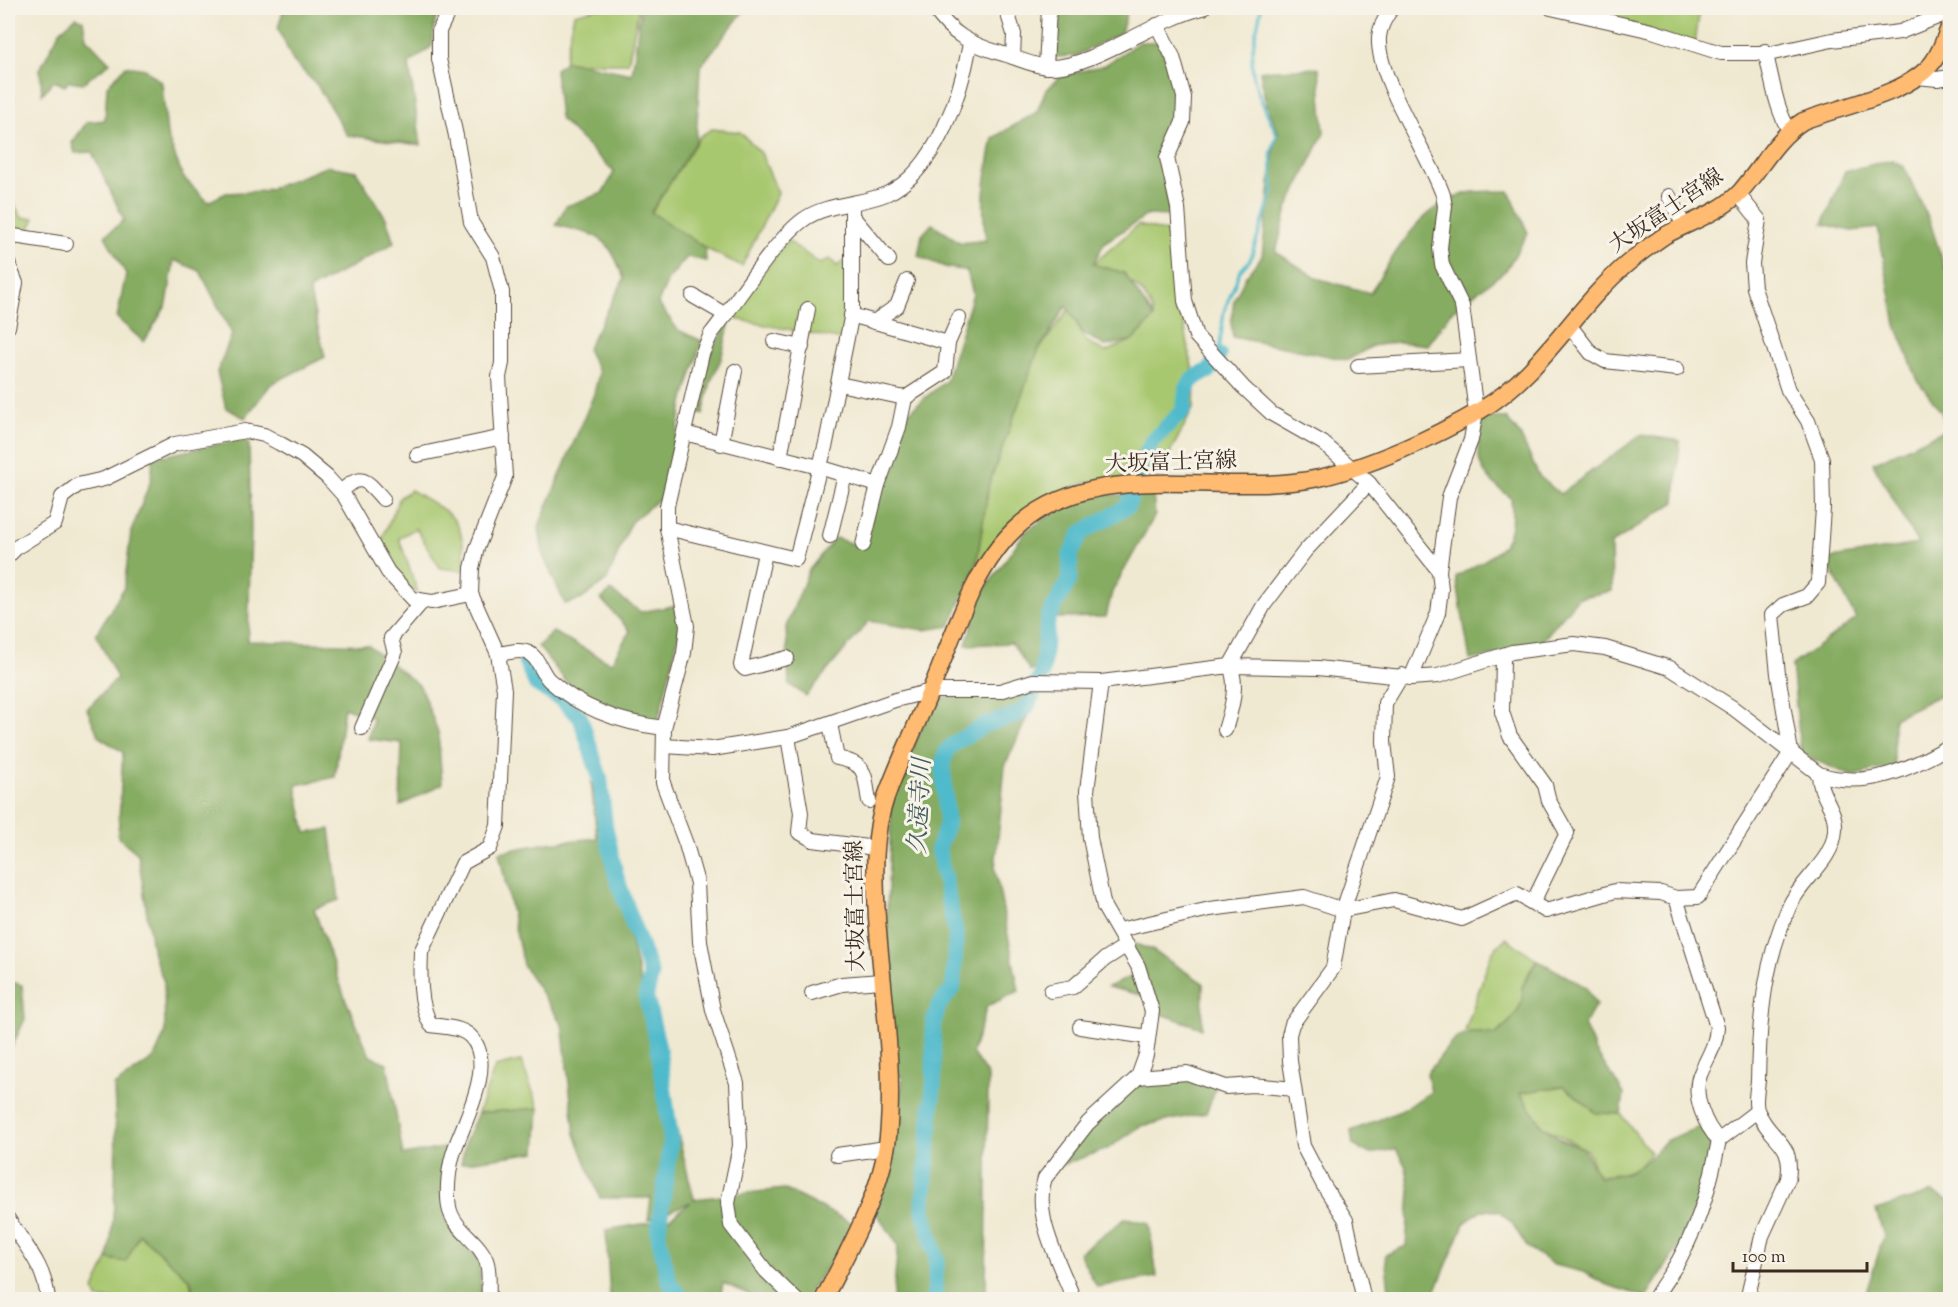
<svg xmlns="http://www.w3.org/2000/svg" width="1958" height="1307" font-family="'Sorts Mill Goudy','Noto Serif JP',serif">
<rect width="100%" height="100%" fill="#f7f3e8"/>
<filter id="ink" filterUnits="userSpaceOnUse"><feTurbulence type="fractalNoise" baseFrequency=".0167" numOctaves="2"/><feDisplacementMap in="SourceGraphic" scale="12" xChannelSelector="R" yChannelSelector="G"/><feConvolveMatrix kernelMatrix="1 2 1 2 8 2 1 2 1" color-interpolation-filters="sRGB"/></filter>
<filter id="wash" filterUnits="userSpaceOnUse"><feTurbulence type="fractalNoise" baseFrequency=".008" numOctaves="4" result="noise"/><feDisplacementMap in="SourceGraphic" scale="24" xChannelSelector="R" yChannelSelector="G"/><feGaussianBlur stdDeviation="1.35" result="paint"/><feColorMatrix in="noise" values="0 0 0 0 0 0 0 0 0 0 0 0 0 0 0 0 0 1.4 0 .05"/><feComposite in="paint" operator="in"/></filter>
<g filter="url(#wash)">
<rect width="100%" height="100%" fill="#f0e9d2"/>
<g fill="#a8c870" stroke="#727947" stroke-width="1.5">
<path d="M599,8H639L628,63H564L574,14Z"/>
<path d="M1569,8H1700L1695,44Z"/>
<path d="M712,129L740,132L761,153L778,193L742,266L709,250L651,213L700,136Z"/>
<path d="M8,195L22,218H35L28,233L8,227Z"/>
<path d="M1138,225L1167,232L1195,383L1194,407L1158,476L1083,483L1034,508L999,536L976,566L989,484L1038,351L1069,309L1086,341L1105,352L1133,340L1154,318C1147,285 1122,275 1092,265Z"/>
<path d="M787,240L820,264L830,259L837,266L845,260L848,262L852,309L843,340L730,318Z"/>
<path d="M411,490C456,517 463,516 465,571L440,568L416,528L399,538L418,593L401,582L381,542L400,497Z"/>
<path d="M1506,938L1536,959L1523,985L1524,1000L1514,1017L1495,1035L1465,1031L1492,952Z"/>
<path d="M521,1061L539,1108L478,1113L495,1067Z"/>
<path d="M1564,1086L1596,1113L1621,1114L1650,1152C1639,1173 1620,1174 1598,1176L1587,1150L1542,1126L1520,1092Z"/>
<path d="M139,1234L190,1280L193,1299H97L94,1289L108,1259L126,1261Z"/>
</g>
<g fill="#86ac62" stroke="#606b40" stroke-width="1.5">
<path d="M284,8H443L435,21L432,46L409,64L421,145L347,135L317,85L293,61L278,28Z"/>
<path d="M641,8H746L700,67L696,142L651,212L705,248L706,261L687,257L668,280L658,303L678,330L702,341L684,399L664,495L631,522L607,580L582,599L565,604L543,555L539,526L594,394L599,373L587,349L624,279C607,233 601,237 556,225L566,206L603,193L614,172L560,119L555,69L567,61L632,74Z"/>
<path d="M1055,8H1128L1121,33L1075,56L1054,57Z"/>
<path d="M76,17L83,20L86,38L110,63L83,83L69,81L65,86L54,81L42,94L40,69L60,31Z"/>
<path d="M1139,42H1158L1178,85L1180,118L1160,158L1171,216L1147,215L1105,242L1093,264L1124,273L1154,318L1133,340L1105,346L1084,334L1066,306L1038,351L989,484L976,566L950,626L924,630L869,621L806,696L789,684L786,627L809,570L835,538L862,547L905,417L922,400L946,381L973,294L967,271L945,267L918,256L922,235L932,224L961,243L986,240C980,201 986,176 993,138L1037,112L1045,92L1059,77L1105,65Z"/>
<path d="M126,66L145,69L162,83L167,135L183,177L208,202L226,193L264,191L328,166L356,171L386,218L394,243L309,290L325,357L271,384L245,418L226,408L217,372L232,334L200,271L174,260L167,304L144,342L117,318L126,274L105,236L124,220L92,152L75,153L72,143L87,122L105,120L107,86Z"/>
<path d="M1319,68L1324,133L1287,209L1276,252L1316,278L1370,293C1395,254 1419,205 1468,193C1481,190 1496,192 1509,191L1528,233L1506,270L1451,312L1428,345L1398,342L1372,346L1348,360L1233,337L1231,322L1234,300L1246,276L1262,256L1274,149L1278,132L1265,100L1260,71Z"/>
<path d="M1892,160L1904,167L1930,222L1945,269H1950V690L1894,718V766L1852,776L1801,754L1792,665L1856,619L1826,559L1918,544L1873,463L1945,430L1942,413L1918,381L1896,325L1878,228L1851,231L1823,224L1845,171Z"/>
<path d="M731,317L721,359L711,381L703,414L695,412L706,361Z"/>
<path d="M1483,417L1506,418L1520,435L1539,476L1560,494L1641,435L1680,441L1675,502L1611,544L1612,591L1578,598L1536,648L1470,660L1456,577C1496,552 1517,551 1511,498C1475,470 1474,460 1483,417Z"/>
<path d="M242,439L249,444L251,529L248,641L368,645L420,686L438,732L442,784L400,806L402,743L368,739L373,718L344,707L335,777L296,785L306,833L330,829L339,900L314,909L345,998L370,1056L387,1063L403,1155L450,1147L447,1221L479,1261L482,1299H194L191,1281L139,1234L126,1262L108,1259C117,1202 117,1144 114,1086L154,1058L165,1033L164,982L153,954L138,854L118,837L123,752L99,737L87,709L117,678L96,634L124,588L131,532L151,480L153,458Z"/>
<path d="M1101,495H1153L1155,515L1112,592L1106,617L1054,618L1050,667L1030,671L1012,643L966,645L981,595L1025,532L1071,501Z"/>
<path d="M611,591L641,612L678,605L680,630L658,721L620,715L572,689L538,646L553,632L611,663L630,631L601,599Z"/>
<path d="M1040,688L1005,766L995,869L1019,991L987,1006L972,1053L988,1076L986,1299H893L898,1245L876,1212L889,1159L903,1078L892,1072L886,931L892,797L927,716L938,698L1014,693Z"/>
<path d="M591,781L694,1199L784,1189L856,1225L804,1299H759L723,1283L720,1299H610L606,1230L667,1220L691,1202L648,1220L651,1198H600L575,1134L562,1024L523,965L499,852L548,843L597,838Z"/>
<path d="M1124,940L1152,950L1203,983L1202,1028L1155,1012L1149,997L1108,987L1140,973Z"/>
<path d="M1537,960L1586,987L1596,1005L1584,1025L1596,1052L1624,1094L1621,1114L1596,1113L1564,1086L1520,1093L1542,1126L1562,1140L1583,1148L1599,1178L1627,1173L1644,1163L1667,1140L1699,1127C1710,1135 1711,1142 1711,1155L1687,1234L1646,1297L1607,1285L1583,1272L1554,1265L1527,1247L1512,1223L1499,1211L1481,1210L1464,1224L1432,1299H1390L1385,1255L1406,1246L1410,1191L1406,1167L1396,1149L1370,1154L1353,1145L1351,1131L1403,1110L1431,1092L1427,1073C1454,1043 1452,1026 1496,1035L1514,1017L1523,1000L1522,987Z"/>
<path d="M8,981L22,985L25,1019L8,1055Z"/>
<path d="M1187,1073L1216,1088L1206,1113L1141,1126L1107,1149L1064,1164L1088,1123L1136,1078Z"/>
<path d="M539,1108L536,1152L461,1163L466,1140L478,1113Z"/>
<path d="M1932,1192L1950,1201V1299H1864L1884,1236L1876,1210Z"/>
<path d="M1126,1218L1149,1223L1157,1277L1097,1287L1079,1253Z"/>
</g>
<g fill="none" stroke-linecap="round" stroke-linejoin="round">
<path stroke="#4fbacb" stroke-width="3" d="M1219,353L1224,311L1240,271L1250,260L1273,191L1271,153L1277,135C1266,109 1252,88 1252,59C1252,42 1259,24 1261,8"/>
<g stroke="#4fbacb" stroke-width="16">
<path d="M526,662L536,684L562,700L580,717L600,778L605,825L616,876L651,975L646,997L658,1045L671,1140L658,1233L669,1282L683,1300"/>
<path d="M934,1300L937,1260L923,1209L934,1080L933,1024L939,1005L953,988L956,935L938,848L947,824L943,763L947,750L956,742L986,724L1012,717L1027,707L1042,673L1048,618L1070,579V556L1081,533L1128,506L1138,470L1152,441L1184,410C1185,390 1187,377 1209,371L1219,355"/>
</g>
</g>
</g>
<g filter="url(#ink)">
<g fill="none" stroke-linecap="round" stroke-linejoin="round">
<defs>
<g id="minor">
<path d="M450,8L439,31V59L456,136L471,222L493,257L502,292V363L499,377L505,477L477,548L472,568L471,594L498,654L504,690L498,826L490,848L463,863L421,952C420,975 419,1005 431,1025C444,1027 460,1027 470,1036C497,1062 465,1120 455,1148C449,1165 446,1189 449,1207C453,1230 481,1241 487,1263C490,1274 488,1288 489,1300"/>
<path d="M934,8C951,34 970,44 1000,53C1016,57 1032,66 1049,67C1093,68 1155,19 1203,8"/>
<path d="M1006,8L1014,34L1013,57"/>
<path d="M1392,8C1386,16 1380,26 1379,37C1376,78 1429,154 1443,195L1445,206L1440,248L1442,265L1462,306L1476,412L1471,440L1449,497L1439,571L1441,589L1438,613L1411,678"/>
<path d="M1551,8L1652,31L1721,53H1773L1832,40L1900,32L1950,12"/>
<path d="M1157,25L1173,57L1184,97L1183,122L1167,158L1178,208L1185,301L1196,336L1243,387L1272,414L1323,443L1369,483L1439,571"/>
<path d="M1765,51C1772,77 1775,107 1789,130"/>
<path d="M1046,67L1049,8"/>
<path d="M1917,77L1937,79L1950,77"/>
<path d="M1669,196L1684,226"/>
<path d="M852,216L889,260"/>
<path d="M8,243L14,236L66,244"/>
<path d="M8,263L16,283L8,327"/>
<path d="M693,296L726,315"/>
<path d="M851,315L948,343"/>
<path d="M874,322L897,306L907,281"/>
<path d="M1570,326L1591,353L1605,361L1677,369"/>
<path d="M774,341L802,347"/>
<path d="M1358,366L1469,360"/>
<path d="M839,384L905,398"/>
<path d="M684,433L819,467L878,485"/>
<path d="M721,444L735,371"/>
<path d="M417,455L503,437"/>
<path d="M780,458L808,309"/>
<path d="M341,492C361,471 367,481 383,499"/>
<path d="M667,528L796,559L826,443L852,313V205"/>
<path d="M830,536L845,475"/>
<path d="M863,545L878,485L899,427L905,398L945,372L948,343L959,318"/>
<path d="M765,553L741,665L745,669L787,658"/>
<path d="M8,556L17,547L55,523L62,497L78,485L104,479L175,444L245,431L264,435L279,443L302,456L327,477L345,497L388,572L413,599L432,602L471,594"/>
<path d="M498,654C506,653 519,649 526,652C538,655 541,672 549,680C582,710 621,723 664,728"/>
<path d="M1503,657L1502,712L1510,736L1545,785L1549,801L1567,833L1533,902"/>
<path d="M1230,666L1264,605L1305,551L1369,483"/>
<path d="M830,724L837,758C868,764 864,774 869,801"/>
<path d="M362,728L395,653L391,638L422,602"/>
<path d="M1225,730C1231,710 1239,686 1230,666"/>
<path d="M788,737L801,813L799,832L813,840L875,848"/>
<path d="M664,746L712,749L788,737L895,700L931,691H1000L1033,681L1101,682L1230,666L1318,668L1411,678L1438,676L1512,652L1574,644L1605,648L1670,668L1733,708L1819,774C1866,790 1910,769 1950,746"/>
<path d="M1676,898L1698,897L1791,752L1778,674L1772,615L1783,605L1807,596L1818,583L1823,508L1822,459L1808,421L1788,390L1754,288L1752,263L1759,220L1738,194"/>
<path d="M1119,930L1210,909L1304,897L1343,910L1394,900L1462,919L1517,894L1546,911L1615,891L1661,893L1676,898L1717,1027C1716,1047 1707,1057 1700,1075C1692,1095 1705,1126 1719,1140"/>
<path d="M1051,991L1073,987L1105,959L1127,945"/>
<path d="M812,993L842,984L881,981"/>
<path d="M1080,1027L1148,1037"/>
<path d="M1138,1077L1187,1073L1226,1087L1252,1085L1294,1089"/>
<path d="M1719,1140L1757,1111"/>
<path d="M837,1155L886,1148"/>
<path d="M8,1219C25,1246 45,1265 48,1300"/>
<path d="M796,1300L766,1271L731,1225L728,1203L740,1146L737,1083L713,1010L700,942L697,883L686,844L663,783L664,728L684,653L687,626L667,528V506L702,354L711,334C736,303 773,242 803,220C826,203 860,205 886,194C936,172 961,94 970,44"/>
<path d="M1074,1300C1060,1263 1032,1216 1045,1178L1088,1123L1138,1077L1146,1055L1152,1011L1138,966L1104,907L1090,838L1087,791L1101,682"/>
<path d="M1364,1300L1346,1220L1324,1186L1303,1146L1290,1061L1289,1035L1292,1024L1333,968L1343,910L1388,777L1384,742L1385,703L1402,675"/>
<path d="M1654,1300C1662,1284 1674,1271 1681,1256C1701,1219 1711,1181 1719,1140"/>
<path d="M1747,1300L1762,1236L1788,1179C1794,1140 1771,1142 1758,1112C1754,1105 1757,1089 1758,1081C1759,1021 1764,962 1789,907C1801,879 1833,862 1835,830C1837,808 1819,797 1819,774"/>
</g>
<path id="major" d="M823,1300C848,1251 882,1192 888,1137C895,1065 882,990 877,918C875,877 872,837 886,797C899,761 916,727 930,692C953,638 972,570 1015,529C1095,453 1221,499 1319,478C1371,466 1435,437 1481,410C1544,372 1574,308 1629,262C1640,253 1652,244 1664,236C1689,222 1720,213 1740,192C1762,167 1775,139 1803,121C1841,106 1908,95 1933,62C1941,51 1945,38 1950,25"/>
</defs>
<use href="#minor" stroke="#564739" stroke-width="16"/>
<use href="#major" stroke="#564739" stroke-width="19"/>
<use href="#minor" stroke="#fff" stroke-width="14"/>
<use href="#major" stroke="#ffbb71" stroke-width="16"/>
</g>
</g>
<g text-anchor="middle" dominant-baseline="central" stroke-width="6" stroke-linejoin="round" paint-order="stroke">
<g font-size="22" fill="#3b2a1e" stroke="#f7f3e8">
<text transform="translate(1667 212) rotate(-34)">大坂富士宮線</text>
<text transform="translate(1171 464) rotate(-2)">大坂富士宮線</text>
<text transform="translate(857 906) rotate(-91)">大坂富士宮線</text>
</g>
<g font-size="24" font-style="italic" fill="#425c5b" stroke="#f7f3e8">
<text transform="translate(921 806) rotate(-87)">久遠寺川</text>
</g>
</g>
<rect width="1958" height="1307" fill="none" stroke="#f7f3e8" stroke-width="30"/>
<path d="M1733 1262v9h134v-9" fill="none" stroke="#3b2a1e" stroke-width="3"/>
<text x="1742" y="1262" font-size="18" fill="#3b2a1e" stroke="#f7f3e8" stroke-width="4.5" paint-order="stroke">100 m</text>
</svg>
